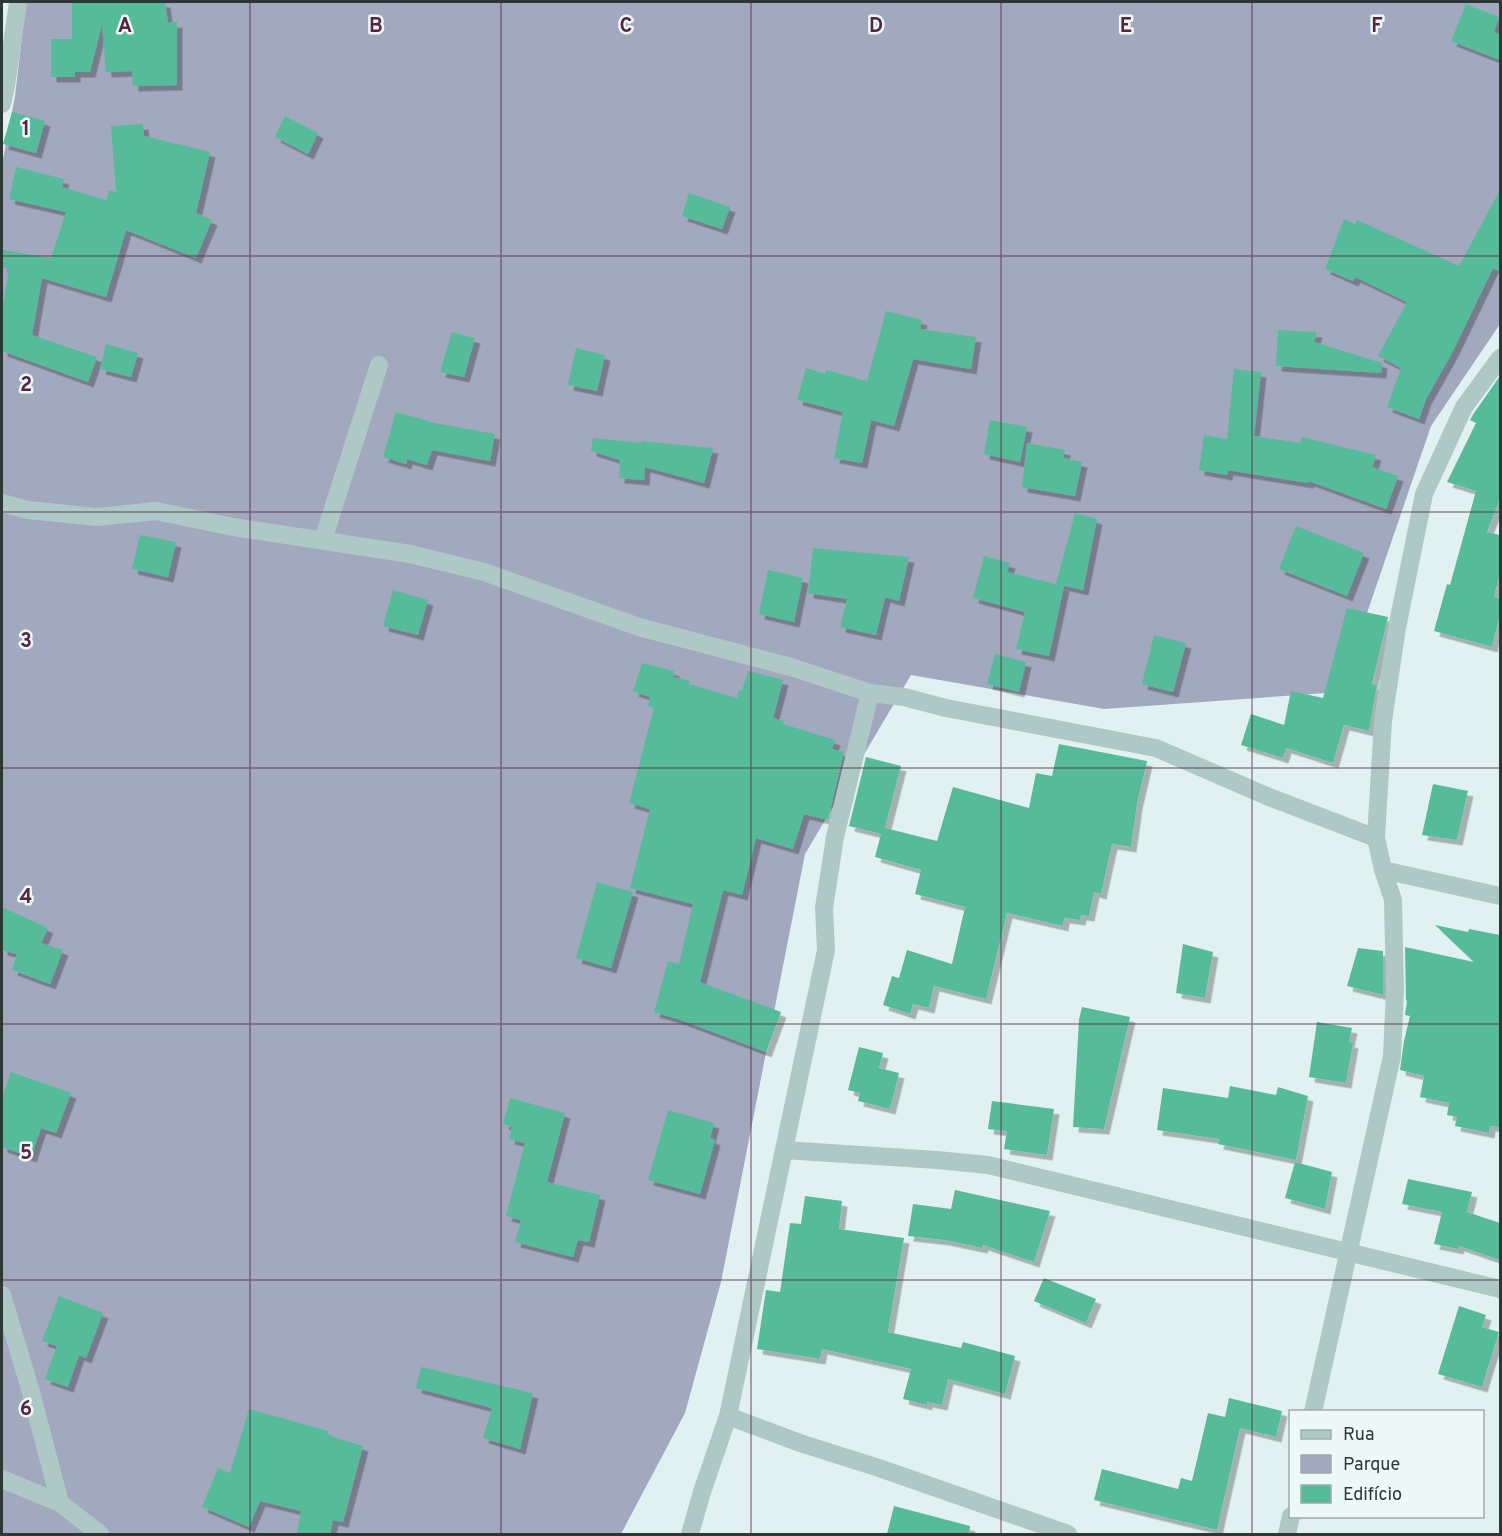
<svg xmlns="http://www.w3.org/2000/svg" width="1502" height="1536" font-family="Overpass,sans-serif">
<defs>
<filter id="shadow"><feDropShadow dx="5.5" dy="5.5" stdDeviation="0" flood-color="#0004"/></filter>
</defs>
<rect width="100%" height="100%" fill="#e1f1f1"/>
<path fill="#a2a9bf" d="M26,2H1500V324L1431,426L1340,692L1104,709L911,675L805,854L721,1282L685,1413L621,1534H2V164L15,96Z"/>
<g fill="#56bb99" filter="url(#shadow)">
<path d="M72,2H165L168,23L177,22V85L133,86L132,71L106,72L102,24L90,72H75V77H51V39H72Z"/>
<path d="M1466,4L1499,17L1494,32L1500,35V60L1451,41Z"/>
<path d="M12,112L45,121L36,153L3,144Z"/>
<path d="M285,116L318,133L308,154L275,137Z"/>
<path d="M143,124L144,136L210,152L196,213L212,220L196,258L126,230L106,297L42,278L32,335L97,357L88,382L2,351V311L9,269L2,267L3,250L51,258L66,212L9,199L16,167L64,179L62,187L106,200L109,190L116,192L111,126Z"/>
<path d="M1500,190V272L1493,268L1453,351L1426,399L1419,419L1387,407L1401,368L1378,356L1407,302L1355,277L1353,281L1325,269L1344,219L1355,224L1357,220L1459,266Z"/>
<path d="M689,193L730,207L722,229L682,216Z"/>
<path d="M886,311L922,320L920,329L976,337L971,369L913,359L894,426L871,420L862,463L834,458L843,412L797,400L806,368L825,374L826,370L867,381Z"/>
<path d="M1278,330L1317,332L1314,342L1382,363L1381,373L1276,366Z"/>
<path d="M452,332L475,338L464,377L440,372Z"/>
<path d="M106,344L138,353L131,377L100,369Z"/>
<path d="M576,348L605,355L597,391L568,385Z"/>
<path d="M1234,369L1261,372L1254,436L1300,443L1302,437L1376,455L1372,467L1398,476L1386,509L1309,481L1308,483L1228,470L1227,475L1199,470L1204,435L1227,439Z"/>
<path d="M1500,376V499L1487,532L1500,535V572L1494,597L1500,598V615L1492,647L1434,631L1447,584L1450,585L1476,491L1447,482L1476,423L1470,420L1474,413Z"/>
<path d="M396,412L435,423L495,434L490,461L432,450L427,465L407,459L406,464L383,457Z"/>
<path d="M990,420L1027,427L1020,462L984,454Z"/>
<path d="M593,438L641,443V441L713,448L704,483L645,467L644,480L619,478L620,460L591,451Z"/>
<path d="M1027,443L1065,450L1063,458L1082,462L1075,496L1022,487Z"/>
<path d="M1075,513L1097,519L1083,590L1056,584Z"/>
<path d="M1296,526L1364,553L1347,596L1279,569Z"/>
<path d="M140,535L176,542L168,577L132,569Z"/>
<path d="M813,548L909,557L899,601L885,597L876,635L840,627L847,599L808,593Z"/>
<path d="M984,556L1010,563L1007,572L1064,586L1049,656L1016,649L1025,612L973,598Z"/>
<path d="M768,570L803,578L794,622L759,614Z"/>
<path d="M393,590L428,600L418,635L383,626Z"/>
<path d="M1347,608L1388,617L1372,684L1377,685L1369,731L1344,725L1333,763L1286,748L1283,758L1241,745L1251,714L1284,725L1291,691L1323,698Z"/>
<path d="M1154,635L1186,643L1173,692L1142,684Z"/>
<path d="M995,654L1026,662L1019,692L987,684Z"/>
<path d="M642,663L674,671L673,677L690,681L689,684L737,698L739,690L742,691L748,671L783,680L773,718L784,721L783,724L835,740L832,749L844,752L828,820L804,814L793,849L756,838L742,895L723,890L700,982L781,1012L766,1052L681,1020L654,1012L668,961L679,964L693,904L630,888L650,809L629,803L654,708L648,706L650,697L633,691Z"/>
<path d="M1059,744L1147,761L1137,804L1131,847L1112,844L1101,894L1094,892L1089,916L1081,915L1080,920L1064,918L1063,926L1007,913L986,999L934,986L929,1008L913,1004L910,1014L883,1005L892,976L899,978L907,950L952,964L965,907L915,894L921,870L875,857L881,834L849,826L866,757L901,766L885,828L937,841L953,787L1029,808L1036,773L1052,776Z"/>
<path d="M1433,784L1468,791L1457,840L1422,835Z"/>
<path d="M597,882L633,892L611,968L576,958Z"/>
<path d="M2,907L48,928L41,943L63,950L50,984L12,970L17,954L2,950Z"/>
<path d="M1435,925L1468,932L1469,929L1500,935V1127L1490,1126L1489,1133L1455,1126L1457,1117L1447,1115L1449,1103L1420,1097L1424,1076L1400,1070L1404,1041L1410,1016L1405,1015L1407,1001L1406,1000L1405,947L1474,962Z"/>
<path d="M1183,944L1213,952L1205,998L1176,993Z"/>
<path d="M1358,948L1383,951V995L1347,986Z"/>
<path d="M1082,1007L1130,1017L1104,1129L1073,1127L1079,1020Z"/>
<path d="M1317,1022L1352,1028L1349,1042L1353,1043L1346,1083L1309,1077Z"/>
<path d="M859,1047L883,1053L879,1068L899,1073L890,1109L858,1101L860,1093L848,1090Z"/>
<path d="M11,1072L71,1093L56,1133L41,1128L31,1157L2,1147V1098Z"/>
<path d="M1230,1086L1276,1095L1278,1087L1308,1096L1296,1160L1218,1144L1219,1139L1157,1130L1163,1088L1228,1098Z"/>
<path d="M510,1098L565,1113L547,1182L600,1195L589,1242L578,1240L573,1257L515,1242L521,1220L506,1216L525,1143L509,1139L512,1127L503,1124Z"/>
<path d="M992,1101L1054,1109L1047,1155L1004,1149L1007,1131L988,1129Z"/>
<path d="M668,1110L714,1123L710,1138L715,1140L700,1194L648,1180Z"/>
<path d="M1295,1162L1332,1172L1325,1209L1285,1198Z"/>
<path d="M1408,1179L1472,1192L1467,1212L1500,1223V1260L1459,1246L1458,1249L1434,1244L1442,1212L1402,1204Z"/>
<path d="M955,1190L1050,1211L1034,1262L983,1245L982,1248L944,1240L908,1236L913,1204L951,1209Z"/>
<path d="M805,1196L842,1201L839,1229L904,1238L888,1332L961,1348L963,1342L1015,1356L1005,1394L948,1379L942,1405L927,1402V1405L903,1399L911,1369L822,1349L820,1359L757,1349L766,1290L780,1292L790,1223L801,1224Z"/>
<path d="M1044,1278L1096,1299L1086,1323L1034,1301Z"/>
<path d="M59,1296L103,1313L86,1358L79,1355L68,1387L45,1379L57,1346L42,1341Z"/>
<path d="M1459,1306L1486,1315L1482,1327L1499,1332L1482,1387L1438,1374Z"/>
<path d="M421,1367L533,1393L520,1449L483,1438L492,1408L416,1388Z"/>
<path d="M1229,1398L1282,1411L1276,1437L1240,1428L1217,1530L1094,1500L1102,1469L1178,1489L1181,1478L1192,1481L1208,1413L1225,1417Z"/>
<path d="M249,1409L328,1431L327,1435L363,1446L343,1522L333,1520L330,1534H297L301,1511L260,1501L249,1527L202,1507L218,1468L230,1473Z"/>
<path d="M894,1506L970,1526L969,1534H887Z"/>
</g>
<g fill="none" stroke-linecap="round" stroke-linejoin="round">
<g stroke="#aec9c5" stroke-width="18">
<path d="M2,104L6,86L18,2"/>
<path d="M2,503L28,510L97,517L156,511L233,527L410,554L484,572L639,627L791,667L870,693L904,697L946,708L1156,748L1269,797L1376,838"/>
<path d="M323,540L379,365"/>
<path d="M1383,870L1500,896"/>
<path d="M784,1150L937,1160L988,1165L1500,1289"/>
<path d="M2,1295L31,1392L60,1503"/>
<path d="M1313,1412L1392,1056L1395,989L1393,900L1383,870L1376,838L1383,721L1397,628L1424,494L1464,407L1500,358"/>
<path d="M728,1416L826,950L824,908L835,837L870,693"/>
<path d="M2,1479L60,1503L100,1534"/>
<path d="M690,1534L702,1492L728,1416L800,1443L879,1468L1068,1534"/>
<path d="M1287,1534L1291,1516"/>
</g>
</g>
<path fill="none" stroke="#56253e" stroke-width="1.5" stroke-opacity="0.55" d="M250,2V1534M501,2V1534M751,2V1534M1001,2V1534M1252,2V1534M2,256H1500M2,512H1500M2,768H1500M2,1024H1500M2,1280H1500"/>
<g font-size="20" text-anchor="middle" font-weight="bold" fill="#56253e" stroke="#edf9f9" stroke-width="5" stroke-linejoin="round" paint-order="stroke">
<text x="125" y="32">A</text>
<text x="376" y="32">B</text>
<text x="626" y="32">C</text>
<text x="876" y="32">D</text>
<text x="1126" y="32">E</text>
<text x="1377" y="32">F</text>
<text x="26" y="135">1</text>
<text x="26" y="391">2</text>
<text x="26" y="647">3</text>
<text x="26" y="903">4</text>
<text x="26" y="1159">5</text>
<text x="26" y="1415">6</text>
</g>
<rect width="1502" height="1536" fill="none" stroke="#2b3835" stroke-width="6"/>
<rect x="1289" y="1410" width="195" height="108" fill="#edf9f9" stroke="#9facab" stroke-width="1.5"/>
<rect x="1301" y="1430" width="30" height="9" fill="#aec9c5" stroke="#9facab" stroke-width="1.5"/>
<text x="1343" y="1440" font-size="18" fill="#2b3835">Rua</text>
<rect x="1301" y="1455" width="30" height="18" fill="#a2a9bf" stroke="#9facab" stroke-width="1.5"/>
<text x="1343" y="1470" font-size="18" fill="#2b3835">Parque</text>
<rect x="1301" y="1485" width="30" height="18" fill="#56bb99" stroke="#9facab" stroke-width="1.5"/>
<text x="1343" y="1500" font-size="18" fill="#2b3835">Edifício</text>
</svg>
